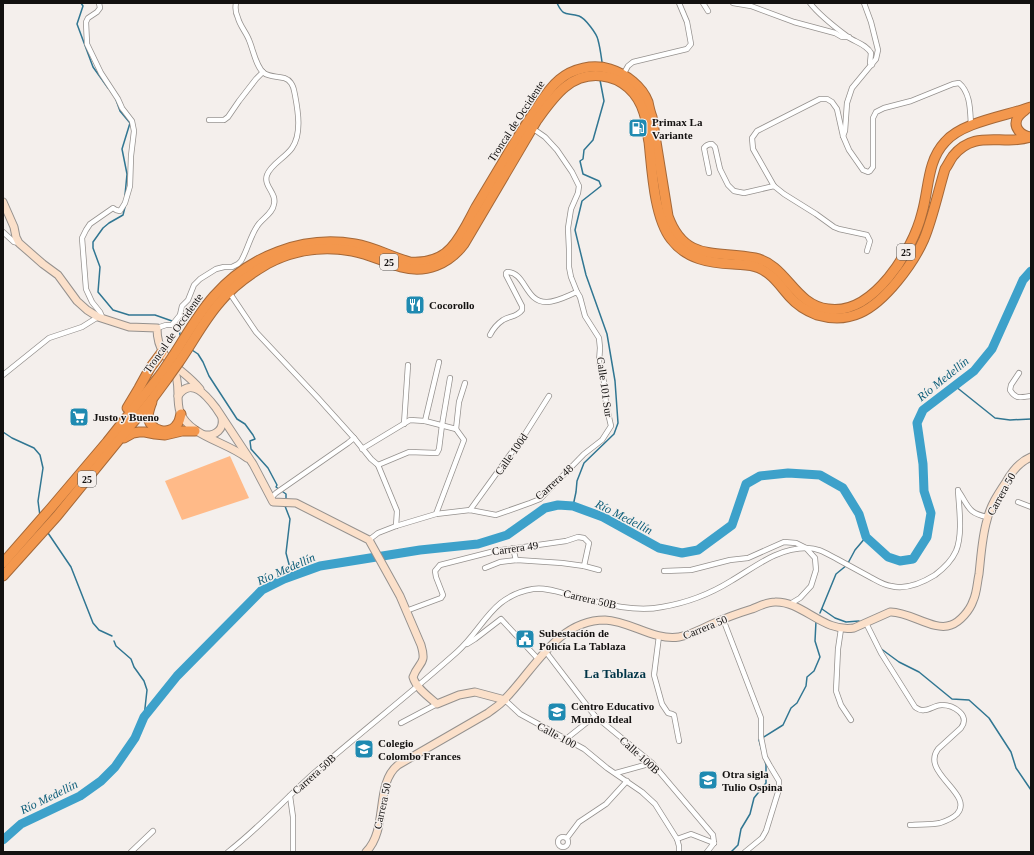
<svg xmlns="http://www.w3.org/2000/svg" width="1034" height="855" font-family="Georgia,serif">
<rect width="100%" height="100%" fill="#f4efec"/>
<path fill="#ffba88" d="M230,456L249,498L182,520L165,481Z"/>
<g fill="none" stroke-linecap="round" stroke-linejoin="round">
<g stroke="#307692" stroke-width="1.5">
<path d="M81,3L83,6L77,24L93,67L108,88"/>
<path d="M557,3C564,18 567,12 579,16C585,18 597,34 598,40C600,47 601,55 602,62"/>
<path d="M115,97L120,111L130,123L122,149L127,174L125,195"/>
<path d="M125,207L123,215L109,223L103,228L93,242V248L100,267L98,292L113,310L129,315H155L172,321"/>
<path d="M179,326L180,335"/>
<path d="M192,350L198,354L203,362L209,376L237,419L245,424L253,435L255,439L250,441L251,449L268,468L277,485L276,487L286,494V500"/>
<path d="M955,386L995,418L1010,420L1031,419"/>
<path d="M3,432L12,438L34,448L40,455L43,468L38,501L40,516"/>
<path d="M285,506L290,519L286,553L290,568"/>
<path d="M573,506L576,492L577,481L584,463L614,434L618,423L615,381L607,334L586,275L575,230L582,201L601,186L599,181L583,174L580,161L583,159L584,150L593,140L604,101L600,80"/>
<path d="M48,533L71,567L93,623L99,630L112,636"/>
<path d="M822,609L835,618L846,622L859,621"/>
<path d="M820,613L836,574L847,565L855,550L866,537"/>
<path d="M114,641L116,646L131,659L134,667L144,681L147,690L144,717"/>
<path d="M880,648L899,662L919,672L952,699L969,700L989,718L1011,752L1016,768L1031,790"/>
<path d="M762,751L759,740L783,725L791,708L797,703L806,686L807,677L814,671L820,657L815,641L816,621"/>
<path d="M731,852L738,845L741,829L750,814L754,798L766,783V765L765,761"/>
</g>
<path stroke="#3da1ca" stroke-width="9" d="M3,840L21,824L80,796L101,781L115,767L135,738L144,717L177,676L262,590L284,579L320,566L420,550L478,544L507,535L545,508L558,505L573,506L603,517L659,548L682,553L698,550L732,525L746,484L760,476L788,473L820,475L843,488L859,514L866,537L888,557L900,561L913,559L927,537L931,513L924,491L923,464L917,423L923,410L974,371L992,349L1023,280L1031,271"/>
<defs>
<g id="street">
<path d="M99,3L100,8L97,12L88,18L86,22L87,44L101,73L118,99L122,108L132,121L134,131L131,156L130,186L125,203L120,211L116,210L113,208L90,224L86,230L82,238L86,289L92,302L100,312L103,319"/>
<path d="M703,3L708,11"/>
<path d="M733,3L751,6L794,22L835,33L842,37H849"/>
<path d="M810,3C819,15 836,28 848,37C855,42 866,44 871,53L870,63L872,65"/>
<path d="M623,75L628,66L633,62L687,49L691,44L687,22L679,3"/>
<path d="M209,120H224L228,117L239,101L256,79L263,72"/>
<path d="M532,128L545,137L557,150L572,172L579,186L578,193L571,209L568,228L569,249V267L571,277L577,292"/>
<path d="M843,136L845,131L847,103L852,88L876,59L878,50L871,22L864,3"/>
<path d="M709,173L704,148C706,145 708,144 712,144L715,147L720,169L728,185L734,191L744,193L774,186"/>
<path d="M3,232L14,242L19,243"/>
<path d="M867,251L870,241L867,235L839,229L834,227L816,214L784,194L774,186L753,149L752,138L757,131L820,99H827L832,102L837,109L843,136L849,150L863,170L868,172L870,171L873,167V118L876,112L884,108L911,101L953,84L959,83C971,93 970,112 971,125"/>
<path d="M229,292L256,332L318,398L354,438L348,443L276,493L271,498"/>
<path d="M157,328L166,325H172L180,315L182,306L188,300L194,285L200,279L216,269L224,267H232L238,264L241,261C248,249 250,236 258,225C263,218 273,213 274,204C277,193 263,186 267,175C271,164 285,158 292,148C302,134 298,111 295,95C294,91 294,87 291,83C285,74 272,79 264,73C256,67 253,49 249,40C246,32 240,26 238,18C236,14 235,8 236,3"/>
<path d="M1019,373L1011,385L1010,390C1016,400 1021,397 1031,396"/>
<path d="M3,375L49,338L82,327L98,317"/>
<path d="M425,421L439,362"/>
<path d="M404,424L408,365"/>
<path d="M456,429L459,402L465,383"/>
<path d="M354,438L371,459L378,465L397,511L396,526"/>
<path d="M362,449L410,420L425,421L456,429L464,440L436,514"/>
<path d="M378,465L409,452L437,453L439,449L442,425L450,378"/>
<path d="M959,492C969,507 968,513 987,517"/>
<path d="M1018,502L1031,507"/>
<path d="M470,510L525,434L549,396"/>
<path d="M369,540L378,533L396,526L436,514L470,510L496,515L530,503L540,499L584,454L602,440L611,426L606,404L604,382L599,362L600,348L599,338L585,316L580,297L577,292C567,296 557,302 547,302C525,303 526,272 507,272L506,273V275L522,306V310C517,317 510,316 503,320C497,324 493,329 490,335"/>
<path d="M513,548L516,560"/>
<path d="M485,568L500,562L517,560L562,563L584,566L599,570"/>
<path d="M664,571L691,570L730,560L748,558L784,542L796,543L806,548L815,558L816,570L811,586L800,598L790,604"/>
<path d="M406,611L441,598L443,595L436,577L435,571L440,565L495,551L566,541L578,537L584,538L589,543L584,566"/>
<path d="M723,619L761,718V737L765,757L770,766L779,781V789L766,831L762,838L745,852"/>
<path d="M866,623L881,653L915,707C918,709 920,711 924,710C930,710 935,705 942,705C953,705 971,715 961,728L938,749C920,773 975,794 957,814C953,818 946,821 940,823C931,825 920,824 910,825"/>
<path d="M841,629L838,649L836,691L841,705L851,720"/>
<path d="M659,636L654,675L662,704L668,713L672,714L674,715L679,741"/>
<path d="M467,644L475,639L501,619L539,660"/>
<path d="M546,652L595,716L652,763L713,835L714,843"/>
<path d="M505,700L520,714L584,749L607,768L642,792L655,804L677,839L679,846V852"/>
<path d="M401,723L437,704"/>
<path d="M566,739L595,716"/>
<path d="M616,773L652,763"/>
<path d="M290,796L293,817V852"/>
<circle cx="563" cy="842" r="5"/>
<path d="M567,838L579,822L606,804L627,781"/>
<path d="M677,839L691,834L714,843"/>
<path d="M131,852L153,831"/>
<path d="M228,852C259,828 285,799 314,773C361,732 410,694 457,652C484,628 491,596 533,589C547,587 561,593 574,596C601,603 634,613 662,607C686,603 710,594 731,581C755,567 777,548 807,548C819,548 827,554 837,559C848,565 859,571 870,577C876,580 883,585 891,586C906,590 922,583 935,575C943,569 952,560 956,551C963,534 959,508 958,490"/>
<path d="M707,852L714,843"/>
</g>
<g id="secondary">
<path d="M3,202L14,227L16,237L19,243L43,264L58,275L77,301L87,310L98,317L129,327L157,328C157,362 181,366 200,389"/>
<path d="M173,366C177,375 178,384 178,394C178,400 178,406 180,412C189,436 227,442 247,458"/>
<path d="M178,396C191,376 207,396 216,408L253,464L273,502L296,503L369,540L400,596L421,645C427,665 419,661 413,677C416,688 429,697 437,704L459,695L475,692L505,700"/>
<path d="M205,435C216,436 224,429 222,418"/>
<path d="M366,852C389,829 374,784 398,765L488,713C493,709 500,705 504,700C534,670 557,620 605,620C630,621 654,641 679,637C690,635 702,629 712,624C725,618 739,613 752,609C760,606 767,602 775,602C803,601 823,633 854,628L890,612C909,611 934,632 951,625C960,622 970,610 973,601C977,593 977,583 979,574C981,556 982,537 987,520C990,506 998,494 1006,482C1012,471 1019,462 1031,457"/>
</g>
<g id="highway">
<path d="M1025,110C1023,112 1020,114 1018,117C1012,127 1021,136 1031,137"/>
<path d="M173,356C186,336 198,314 214,296C249,256 303,235 355,244C374,247 391,257 410,262C425,263 440,260 451,248C462,236 469,220 476,207C485,192 494,177 503,162C513,145 523,128 535,111C542,100 549,88 559,80C573,68 593,64 610,69C626,74 642,86 648,102C649,107 650,112 652,117L668,216C685,263 717,250 755,258C787,265 794,305 828,309C873,316 913,250 922,213C929,189 927,161 945,142C962,122 1006,116 1031,107"/>
<path d="M179,362C193,342 204,320 220,302C232,287 250,274 267,264C293,250 323,246 352,251C369,254 384,262 401,267C426,274 449,264 464,244L537,120C553,98 570,72 602,76C622,78 638,93 644,113C647,122 647,133 649,142C652,169 654,217 671,239C686,259 709,263 733,264C742,265 750,264 759,268C773,274 780,286 790,297C797,305 807,311 817,315C831,319 847,319 860,313C885,302 913,264 924,239C933,217 938,192 945,169C948,165 950,160 953,156C969,136 987,140 1009,140C1016,140 1024,139 1031,137"/>
<path d="M152,402C150,406 149,411 148,415C148,431 170,437 178,423C180,420 180,417 181,414"/>
<path d="M127,408L139,388L150,368L162,352"/>
<path d="M124,438L133,433L139,432H145L155,434L165,435L182,431H195"/>
<path d="M3,563L51,508L107,442L161,374"/>
<path d="M3,576L57,516L153,398L167,379"/>
</g>
</defs>
<use href="#street" stroke="#95918e" stroke-width="6"/>
<use href="#secondary" stroke="#95918e" stroke-width="9"/>
<use href="#highway" stroke="#a56838" stroke-width="11"/>
<use href="#street" stroke="#fff" stroke-width="4.5"/>
<use href="#secondary" stroke="#fbe0ca" stroke-width="7"/>
<use href="#highway" stroke="#f3974d" stroke-width="9"/>
<defs>
<g id="highway-bridge">
<path d="M161,374L173,356"/>
<path d="M167,379L179,362"/>
</g>
</defs>
<use href="#highway-bridge" stroke="#a56838" stroke-width="11" stroke-linecap="butt"/>
<use href="#highway-bridge" stroke="#f3974d" stroke-width="9"/>
</g>
<defs>
<symbol id="fuel-square" viewBox="-11 -11 22 22"><rect x="-9" y="-9" width="18" height="18" rx="4" fill="#1f8ab1" stroke="#f4efec"/><path d="M-5.5-6h7V0h2V4h1.3V-2.5L3-4.5l.8-.8L6-3V5H2.5V1h-1V6h-7ZM-4.2-4.7v3.2H.2V-4.7Z" fill="#fff"/></symbol>
<symbol id="restaurant-square" viewBox="-11 -11 22 22"><rect x="-9" y="-9" width="18" height="18" rx="4" fill="#1f8ab1" stroke="#f4efec"/><path d="M-5-6h1v4h1v-4h1v4h1v-4h1v5L-1.5 .5V6h-2V.5L-5-1ZM5-6V6H3V1.5H1.5Q1.5-4 5-6Z" fill="#fff"/></symbol>
<symbol id="supermarket-square" viewBox="-11 -11 22 22"><rect x="-9" y="-9" width="18" height="18" rx="4" fill="#1f8ab1" stroke="#f4efec"/><path d="M-6-5.5h2.5l.6 2H6L4.5 2H-2.5L-4.4-4H-6ZM-1.5 3.2a1.3 1.3 0 1 0 .1 0ZM3 3.2a1.3 1.3 0 1 0 .1 0Z" fill="#fff"/></symbol>
<symbol id="civic-square" viewBox="-11 -11 22 22"><rect x="-9" y="-9" width="18" height="18" rx="4" fill="#1f8ab1" stroke="#f4efec"/><path d="M-.6-6.5H3V-4.5H.6V-3L4-1V1h2V6H-6V1h2V-1L-.6-3ZM-1.2 2.5V6h2.4V2.5Z" fill="#fff"/></symbol>
<symbol id="school-square" viewBox="-11 -11 22 22"><rect x="-9" y="-9" width="18" height="18" rx="4" fill="#1f8ab1" stroke="#f4efec"/><path d="M0-5L7-2L0 1L-7-2ZM-4 1L0 2.5L4 1V4Q0 6-4 4Z" fill="#fff"/></symbol>
</defs>
<g fill-rule="evenodd">
<use href="#fuel-square" x="627" y="117" width="22" height="22"/>
<use href="#restaurant-square" x="404" y="294" width="22" height="22"/>
<use href="#supermarket-square" x="68" y="406" width="22" height="22"/>
<use href="#civic-square" x="514" y="628" width="22" height="22"/>
<use href="#school-square" x="546" y="701" width="22" height="22"/>
<use href="#school-square" x="353" y="738" width="22" height="22"/>
<use href="#school-square" x="697" y="769" width="22" height="22"/>
</g>
<g text-anchor="middle" dominant-baseline="central" stroke-width="3" stroke-linejoin="round" paint-order="stroke">
<g fill="#f4efec" stroke="#565452" stroke-width="1">
<rect x="897" y="244" width="18" height="16" rx="3"/>
<rect x="380" y="254" width="18" height="16" rx="3"/>
<rect x="78" y="471" width="18" height="16" rx="3"/>
</g>
<g font-size="10" font-weight="bold" fill="#131110">
<text x="906" y="252">25</text>
<text x="389" y="262">25</text>
<text x="87" y="479">25</text>
</g>
<g font-size="11" fill="#131110" stroke="#f4efec">
<text transform="translate(516 121) rotate(-57)">Troncal de Occidente</text>
<text transform="translate(173 333) rotate(-55)">Troncal de Occidente</text>
<text transform="translate(605 387) rotate(82)">Calle 101 Sur</text>
<text transform="translate(511 454) rotate(-55)">Calle 100d</text>
<text transform="translate(554 482) rotate(-42)">Carrera 48</text>
<text transform="translate(1001 494) rotate(-61)">Carrera 50</text>
<text transform="translate(515 548) rotate(-8)">Carrera 49</text>
<text transform="translate(590 599) rotate(13)">Carrera 50B</text>
<text transform="translate(705 627) rotate(-22)">Carrera 50</text>
<text transform="translate(557 735) rotate(28)">Calle 100</text>
<text transform="translate(640 755) rotate(42)">Calle 100B</text>
<text transform="translate(314 774) rotate(-42)">Carrera 50B</text>
<text transform="translate(382 806) rotate(-78)">Carrera 50</text>
</g>
<g font-size="11" font-weight="bold" fill="#131110" stroke="#f4efec" text-anchor="start">
<text x="652" y="122">Primax La<tspan x="652" dy="13">Variante</tspan></text>
<text x="429" y="305">Cocorollo</text>
<text x="93" y="417">Justo y Bueno</text>
<text x="539" y="633">Subestación de<tspan x="539" dy="13">Policía La Tablaza</tspan></text>
<text x="571" y="706">Centro Educativo<tspan x="571" dy="13">Mundo Ideal</tspan></text>
<text x="378" y="743">Colegio<tspan x="378" dy="13">Colombo Frances</tspan></text>
<text x="722" y="774">Otra sigla<tspan x="722" dy="13">Tulio Ospina</tspan></text>
</g>
<g font-size="12" font-style="italic" fill="#0a5c78" stroke="#f4efec">
<text transform="translate(943 379) rotate(-39)">Río Medellín</text>
<text transform="translate(624 517) rotate(27)">Río Medellín</text>
<text transform="translate(286 569) rotate(-24)">Río Medellín</text>
<text transform="translate(49 797) rotate(-26)">Río Medellín</text>
</g>
<g font-size="13" font-weight="bold" fill="#003547" stroke="#f4efec">
<text x="615" y="673">La Tablaza</text>
</g>
</g>
<rect width="1034" height="855" fill="none" stroke="#131110" stroke-width="8"/>
</svg>
